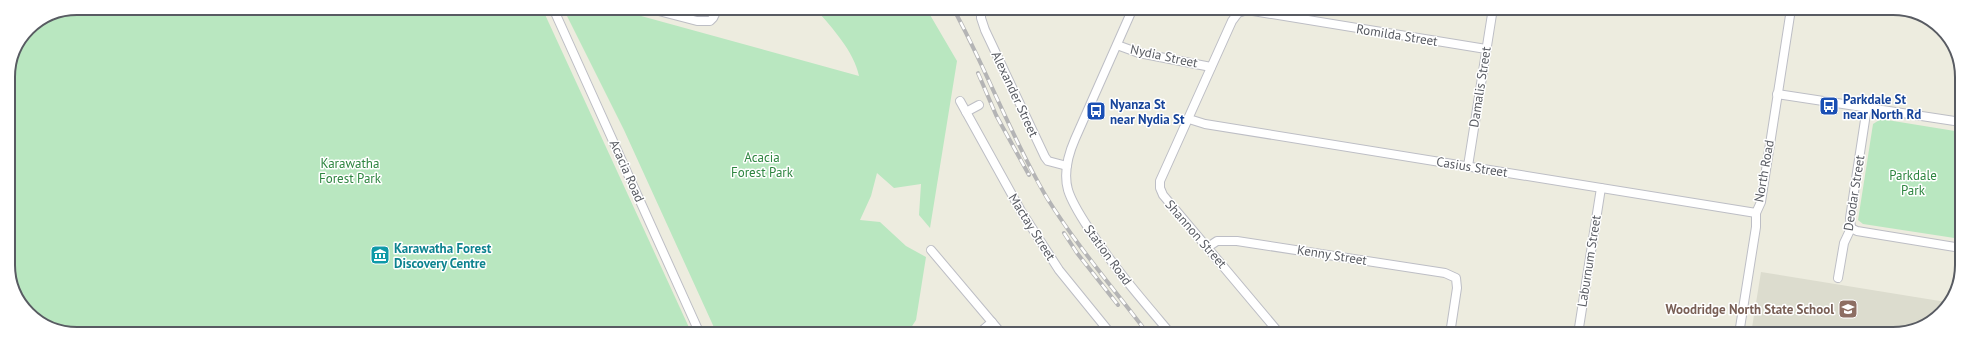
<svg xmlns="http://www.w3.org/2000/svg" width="1970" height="342" font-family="'PT Sans',sans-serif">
<rect width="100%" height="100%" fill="#edecdf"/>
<path fill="#dcdcce" d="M1761,272L1946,302L1938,317L1893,334H1751Z"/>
<g fill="#b9e7c0">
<path d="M77,8H542L692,334L68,333L31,317L10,282L8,77L13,51L28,28L51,13Z"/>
<path d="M563,8H612L859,76C854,51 832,28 815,8H926L957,61L930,228L919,215L921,184L894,188L877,173L871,196L860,220L880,222L906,246L926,257L916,320L907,334H717L624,130Z"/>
<path d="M1881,119L1961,132V239L1863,224L1858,220L1873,124Z"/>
</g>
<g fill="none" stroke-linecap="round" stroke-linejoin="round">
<defs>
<g id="minor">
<path d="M553,8L700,334"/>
<path d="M647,8L697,21H710L713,18L718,8"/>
<path d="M981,8V18L985,30L1045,157L1048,161L1067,166"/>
<path d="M1133,8L1075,139C1068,155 1063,172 1068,190C1073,206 1084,221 1093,235C1116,270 1144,302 1171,334"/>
<path d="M1117,45L1139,53L1211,67"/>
<path d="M1777,94L1961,122"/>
<path d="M960,101L1021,211L1059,270L1111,334"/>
<path d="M966,112L979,105"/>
<path d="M1189,119L1205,124L1756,213"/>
<path d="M1468,166L1493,8"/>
<path d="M1851,228L1857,231L1961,248"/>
<path d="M1208,247L1217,241H1237L1445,273L1456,278L1457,288L1450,334"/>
<path d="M931,250L1002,334"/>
<path d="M1838,278L1844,243L1851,228L1850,218L1867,107"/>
<path d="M978,334L992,322"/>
<path d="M1280,334L1163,195L1160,188V181L1232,21L1238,13L1244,11H1253L1486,49"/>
<path d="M1578,334L1601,188"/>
<path d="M1739,334L1756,227V213L1761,202L1791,9"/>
</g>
</defs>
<use href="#minor" stroke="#bdbec5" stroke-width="10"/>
<use href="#minor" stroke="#fff" stroke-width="8"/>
<defs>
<g id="rail">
<path d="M953,8C987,70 1011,137 1047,198C1077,246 1114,289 1148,334"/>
<path d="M978,73L996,115L1029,175"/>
<path d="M1064,233L1077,253L1118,305"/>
</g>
</defs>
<use href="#rail" stroke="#b4b4b5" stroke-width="4"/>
<use href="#rail" stroke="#fff" stroke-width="2.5" stroke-dasharray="8" stroke-linecap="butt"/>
</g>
<defs>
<symbol id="bus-square" viewBox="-11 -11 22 22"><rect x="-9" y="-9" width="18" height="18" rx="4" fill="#1a4fb4" stroke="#fff"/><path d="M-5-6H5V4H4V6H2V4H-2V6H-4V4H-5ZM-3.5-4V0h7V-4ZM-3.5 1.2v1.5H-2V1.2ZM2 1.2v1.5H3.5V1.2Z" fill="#fff"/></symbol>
<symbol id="museum-square" viewBox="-11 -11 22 22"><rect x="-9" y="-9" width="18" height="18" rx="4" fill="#0f9aa8" stroke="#fff"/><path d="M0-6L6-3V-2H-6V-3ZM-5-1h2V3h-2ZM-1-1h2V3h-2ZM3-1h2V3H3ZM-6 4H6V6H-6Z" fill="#fff"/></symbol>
<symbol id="school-square" viewBox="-11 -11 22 22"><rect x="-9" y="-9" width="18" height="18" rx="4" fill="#8d6e63" stroke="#fff"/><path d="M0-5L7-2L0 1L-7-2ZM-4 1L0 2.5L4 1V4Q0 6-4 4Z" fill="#fff"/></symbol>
</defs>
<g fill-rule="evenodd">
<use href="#bus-square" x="1818" y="95" width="22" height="22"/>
<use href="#bus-square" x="1085" y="100" width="22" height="22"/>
<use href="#museum-square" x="369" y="244" width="22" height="22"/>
<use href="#school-square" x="1837" y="298" width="22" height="22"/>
</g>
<g text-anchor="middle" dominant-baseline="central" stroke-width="3" stroke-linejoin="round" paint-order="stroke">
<g font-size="13" fill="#585b62" stroke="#fff">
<text transform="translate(1397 35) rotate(9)">Romilda Street</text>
<text transform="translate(1164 56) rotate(12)">Nydia Street</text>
<text transform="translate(1480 87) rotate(-81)">Damalis Street</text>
<text transform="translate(1015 94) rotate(65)">Alexander Street</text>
<text transform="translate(1472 167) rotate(9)">Casius Street</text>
<text transform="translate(627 171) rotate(66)">Acacia Road</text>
<text transform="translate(1764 171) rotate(-80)">North Road</text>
<text transform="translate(1854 193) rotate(-81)">Deodar Street</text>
<text transform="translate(1032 227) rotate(58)">Mactay Street</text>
<text transform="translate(1196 234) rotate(49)">Shannon Street</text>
<text transform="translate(1108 255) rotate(54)">Station Road</text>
<text transform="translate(1332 255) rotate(9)">Kenny Street</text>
<text transform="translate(1589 261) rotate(-81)">Laburnum Street</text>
</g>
<g font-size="13" font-weight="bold" fill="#164399" stroke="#fff" text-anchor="start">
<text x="1843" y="99">Parkdale St<tspan x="1843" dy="15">near North Rd</tspan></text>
<text x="1110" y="104">Nyanza St<tspan x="1110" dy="15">near Nydia St</tspan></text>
</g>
<g font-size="13" fill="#2e8540" stroke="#fff">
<text x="762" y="157">Acacia<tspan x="762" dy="15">Forest Park</tspan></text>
<text x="350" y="163">Karawatha<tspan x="350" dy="15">Forest Park</tspan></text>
<text x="1913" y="175">Parkdale<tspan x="1913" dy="15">Park</tspan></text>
</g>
<g font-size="13" font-weight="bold" fill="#0d838f" stroke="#fff" text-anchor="start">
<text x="394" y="248">Karawatha Forest<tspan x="394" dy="15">Discovery Centre</tspan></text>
</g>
<g font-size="13" font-weight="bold" fill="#785e54" stroke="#fff" text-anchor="end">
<text x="1834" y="309">Woodridge North State School</text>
</g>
</g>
<path d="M0 0H1970V342H0ZM77 15H1893A62 62 0 0 1 1955 77V265A62 62 0 0 1 1893 327H77A62 62 0 0 1 15 265V77A62 62 0 0 1 77 15Z" fill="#fff" fill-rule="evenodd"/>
<path fill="none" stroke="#585b62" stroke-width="2" d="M77 15H1893A62 62 0 0 1 1955 77V265A62 62 0 0 1 1893 327H77A62 62 0 0 1 15 265V77A62 62 0 0 1 77 15Z"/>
</svg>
